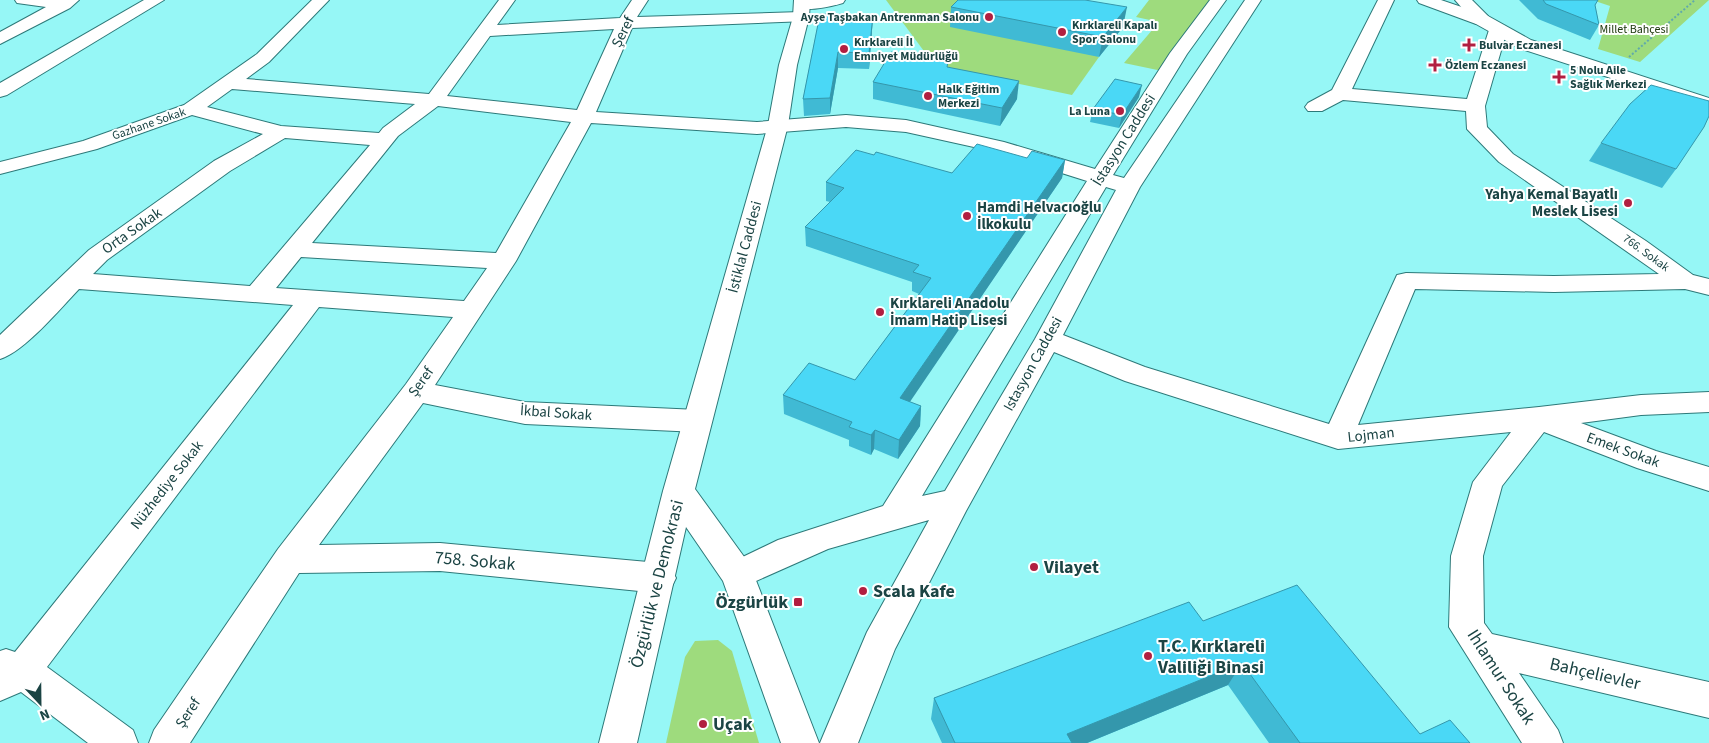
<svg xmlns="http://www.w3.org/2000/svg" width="1709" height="743" font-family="'Source Sans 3',sans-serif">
<rect width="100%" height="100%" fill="#96f7f6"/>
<g fill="#9edb7d">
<path d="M886,0H975L1099,57L1072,95L935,66Z"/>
<path d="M1149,0H1218L1167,72L1124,63L1159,22L1136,17Z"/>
<path d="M1592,0H1709L1640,62L1598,49L1610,6Z"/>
<path d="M718,640L732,651L759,743H666L685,657L695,641Z"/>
</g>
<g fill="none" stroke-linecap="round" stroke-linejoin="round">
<defs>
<g id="street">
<path d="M15,0H79L70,8L0,44V32L46,7L17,3Z"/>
<path d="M144,0H164L7,95L0,97V83Z"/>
<path d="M312,0H329L269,62L246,79L429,94L499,0H515L497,25L620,18L632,0H648L637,17L801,12L807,13L809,17L807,21L632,28L596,112L757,122L846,115L906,120L1004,142L1095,169L1170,53L1210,0H1226L1187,54L1113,175L1124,178L1245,0H1261L1140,187L1063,335L1145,367L1329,424L1397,275L1406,273L1554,276L1659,274L1499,162L1467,129L1466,111L1343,100L1322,111H1308L1305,107L1308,103L1332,90L1378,0H1394L1352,89L1467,99L1489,30L1492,26H1504L1507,30L1485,106L1487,127L1513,154L1646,241L1693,275L1709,279V295L1685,289L1554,292L1415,289L1358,425L1539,407L1641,395L1709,392V412L1641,415L1581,423L1656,451L1709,467V491L1637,468L1544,432L1502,486L1483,556L1484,623L1492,634L1709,682V718L1519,673L1558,730L1563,743H1522L1449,627L1451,556L1473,482L1511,432L1338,449L1125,381L1054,352L966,511L895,649L858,743H820L867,632L929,520L828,549L738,589L726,585L721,575L726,565L778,540L883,506L1087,181L992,151L906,132L846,127L757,134L591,123L516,261L435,385L525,402L698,410L708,413L712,421L708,429L698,432L525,424L423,403L319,545L440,543L659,563L671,568L676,578L671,588L659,593L440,571L299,573L190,743H149L154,730L278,549L406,384L453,317L319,307L47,667L133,730L138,743H88L21,692L0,701V651L6,649L15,652L293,305L79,289C60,309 24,352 0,359V335L89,250L214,161L263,134L192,115L97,149L0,174V162L83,141L184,105L257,54ZM614,29L577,110L447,96L490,36ZM232,89L415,104L383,128L379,133L281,126L207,107ZM438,106L571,122L496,253L312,243L398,136ZM285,138L370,145L250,286L93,274L107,260L230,171ZM1106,187L1116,190L1035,339L945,491L922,496ZM301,257L487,268L464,301L276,288Z"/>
<path d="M796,0H845L843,3C829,7 810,11 796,8L794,4Z"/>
<path d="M1417,0H1441L1488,16L1491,20L1488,24H1476L1419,3Z"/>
</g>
<g id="secondary">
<path d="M794,0H810L809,17L797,65L788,125L695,489L750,565L819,743H781L723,581L686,527L637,743H599L663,491L768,125L779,65L793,17Z"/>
<path d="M1455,0H1472L1488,16L1531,40L1709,98V110L1519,48L1476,24Z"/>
</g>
</defs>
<use href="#street" stroke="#2d7979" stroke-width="2"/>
<use href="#secondary" stroke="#2d7979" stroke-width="2"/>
<path stroke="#61aaaa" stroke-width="2" stroke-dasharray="2 2" stroke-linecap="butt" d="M1629,57L1695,0"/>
<use href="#street" fill="#fff" fill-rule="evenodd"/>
<use href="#secondary" fill="#fff" fill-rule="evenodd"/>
</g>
<g fill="#40bad4">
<path d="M1519,0H1598L1595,5L1599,25L1590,40L1538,19Z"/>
<path d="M951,7L1123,27L1099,57L950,27Z"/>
<path d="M820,14L873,15L872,30L869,69L838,68L830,114L804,116L803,99Z"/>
<path d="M873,82L1017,99L1000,126L873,99Z"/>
<path d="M1139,97L1119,128L1090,122L1093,109Z"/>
<path d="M1601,143L1676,169L1662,188L1589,161Z"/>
<path d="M874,155L952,173L1027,158L1065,160L1062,178L909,402L921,406L920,426L898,459L874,449L871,455L849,446V440L784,414L783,395L855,380L919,294L912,291V282L806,246L805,227L830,202L826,201V182Z"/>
<path d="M1203,621L1420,734L1470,743H1269L1228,685L1087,743H942L931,719L934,698Z"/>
</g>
<g fill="#3497ac">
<path d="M1127,7L1123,27L1099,57L1103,37Z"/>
<path d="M873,15L872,30L869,69V53Z"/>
<path d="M838,52V68L830,114V98Z"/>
<path d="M1019,81L1017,99L1000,126L1002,108Z"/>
<path d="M1142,85L1139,97L1119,128L1122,115Z"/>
<path d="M1065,160L1062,178L899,418L900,398Z"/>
<path d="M921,406L920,426L898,459L899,440Z"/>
<path d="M875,430L874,449L871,455V435Z"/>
<path d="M1242,663L1228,685L1087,743H1063L1067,734Z"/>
</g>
<g fill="#4ad8f6" stroke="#3497ac">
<path d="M958,0H1085L1127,7L1103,37L951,7Z"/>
<path d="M1543,0H1598L1595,5L1599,25L1546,4Z"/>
<path d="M820,14L873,15L869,53L838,52L830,98L803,99Z"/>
<path d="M891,52L948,62L947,67L1019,81L1002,108L873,82Z"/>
<path d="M1115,79L1142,85L1122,115L1093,109Z"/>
<path d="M1651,85L1709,101V116L1704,127L1676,169L1601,143L1630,104Z"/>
<path d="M977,144L1027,158L1032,151L1065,160L900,398L921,406L899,440L875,430L871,435L849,427L852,422L783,395L809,363L855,380L931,278L913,272L919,265L805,227L844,188L826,182L856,150L874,155L876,152L952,173Z"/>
<path d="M1297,585L1420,734L1450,720L1470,743H1300L1242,663L1067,734L1072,743H955L934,698L1189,602L1203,621Z"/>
</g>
<g fill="#b11f40" stroke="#fff" stroke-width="2">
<circle cx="989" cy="17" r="5"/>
<circle cx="1062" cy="32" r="5"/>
<path d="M1466.5 37.5h5v5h5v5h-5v5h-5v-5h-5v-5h5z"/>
<circle cx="844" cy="49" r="5"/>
<path d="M1432.5 57.5h5v5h5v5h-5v5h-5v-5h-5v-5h5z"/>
<path d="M1556.5 69.5h5v5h5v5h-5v5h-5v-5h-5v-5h5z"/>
<circle cx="928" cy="96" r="5"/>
<circle cx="1120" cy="111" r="5"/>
<circle cx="1628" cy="203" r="5"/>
<circle cx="967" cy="216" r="5"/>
<circle cx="880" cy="312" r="5"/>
<circle cx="1034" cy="567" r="5"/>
<circle cx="863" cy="591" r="5"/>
<rect x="793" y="597" width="10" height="10" rx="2.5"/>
<circle cx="1148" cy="656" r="5"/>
<circle cx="703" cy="724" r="5"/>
</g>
<g text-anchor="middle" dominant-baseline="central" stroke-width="4" stroke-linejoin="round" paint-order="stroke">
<g font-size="12" font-weight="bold" fill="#1b4444" stroke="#fff" text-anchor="start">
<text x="979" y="17" text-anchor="end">Ayşe Taşbakan Antrenman Salonu</text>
<text x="1072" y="25">Kırklareli Kapalı<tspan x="1072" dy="14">Spor Salonu</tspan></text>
<text x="854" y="42">Kırklareli İl<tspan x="854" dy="14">Emniyet Müdürlüğü</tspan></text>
<text x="1479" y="45">Bulvar Eczanesi</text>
<text x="1445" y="65">Özlem Eczanesi</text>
<text x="1570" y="70">5 Nolu Aile<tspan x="1570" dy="14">Sağlık Merkezi</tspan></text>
<text x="938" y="89">Halk Eğitim<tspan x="938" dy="14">Merkezi</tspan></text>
<text x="1110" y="111" text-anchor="end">La Luna</text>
</g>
<g font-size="12" fill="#203a10" stroke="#fff">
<text x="1634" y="29">Millet Bahçesi</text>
</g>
<g font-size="12" fill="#1b4444" stroke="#fff">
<text transform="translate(149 124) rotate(-19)">Gazhane Sokak</text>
<text transform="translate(1646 253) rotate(36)">766. Sokak</text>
</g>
<g font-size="15" fill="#1b4444" stroke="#fff">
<text transform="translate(623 32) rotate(-63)">Şeref</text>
<text transform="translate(1124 140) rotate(-58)">İstasyon Caddesi</text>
<text transform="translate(132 231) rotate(-35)">Orta Sokak</text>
<text transform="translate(745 247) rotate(-75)">İstiklal Caddesi</text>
<text transform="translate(1033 364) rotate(-61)">Istasyon Caddesi</text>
<text transform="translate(421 382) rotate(-55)">Şeref</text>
<text transform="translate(556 413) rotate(4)">İkbal Sokak</text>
<text transform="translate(1371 435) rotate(-6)">Lojman</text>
<text transform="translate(1623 450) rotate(20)">Emek Sokak</text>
<text transform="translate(167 485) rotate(-52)">Nüzhediye Sokak</text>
<text transform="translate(188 713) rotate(-56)">Şeref</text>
</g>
<g font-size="15" font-weight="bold" fill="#1b4444" stroke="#fff" text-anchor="start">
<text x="1618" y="194" text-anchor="end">Yahya Kemal Bayatlı<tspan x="1618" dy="17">Meslek Lisesi</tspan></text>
<text x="977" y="207">Hamdi Helvacıoğlu<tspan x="977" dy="17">İlkokulu</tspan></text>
<text x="890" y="303">Kırklareli Anadolu<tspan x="890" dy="17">İmam Hatip Lisesi</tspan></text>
</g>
<g font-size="18" fill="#1b4444" stroke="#fff">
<text transform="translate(475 561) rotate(5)">758. Sokak</text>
<text transform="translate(657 584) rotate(-76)">Özgürlük ve Demokrasi</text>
<text transform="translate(1595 674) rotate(13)">Bahçelievler</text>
<text transform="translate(1501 677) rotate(57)">Ihlamur Sokak</text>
</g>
<g font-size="18" font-weight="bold" fill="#1b4444" stroke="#fff" text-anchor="start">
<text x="1044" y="567">Vilayet</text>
<text x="873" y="591">Scala Kafe</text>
<text x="788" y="602" text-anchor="end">Özgürlük</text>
<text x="1158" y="646">T.C. Kırklareli<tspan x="1158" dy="21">Valiliği Binasi</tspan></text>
<text x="713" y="724">Uçak</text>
</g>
</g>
<g transform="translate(40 703) rotate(158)" stroke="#ffffff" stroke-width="4" paint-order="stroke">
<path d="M0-4L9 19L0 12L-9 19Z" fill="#1b4444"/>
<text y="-8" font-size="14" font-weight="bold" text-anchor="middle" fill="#1b4444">N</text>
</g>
</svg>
